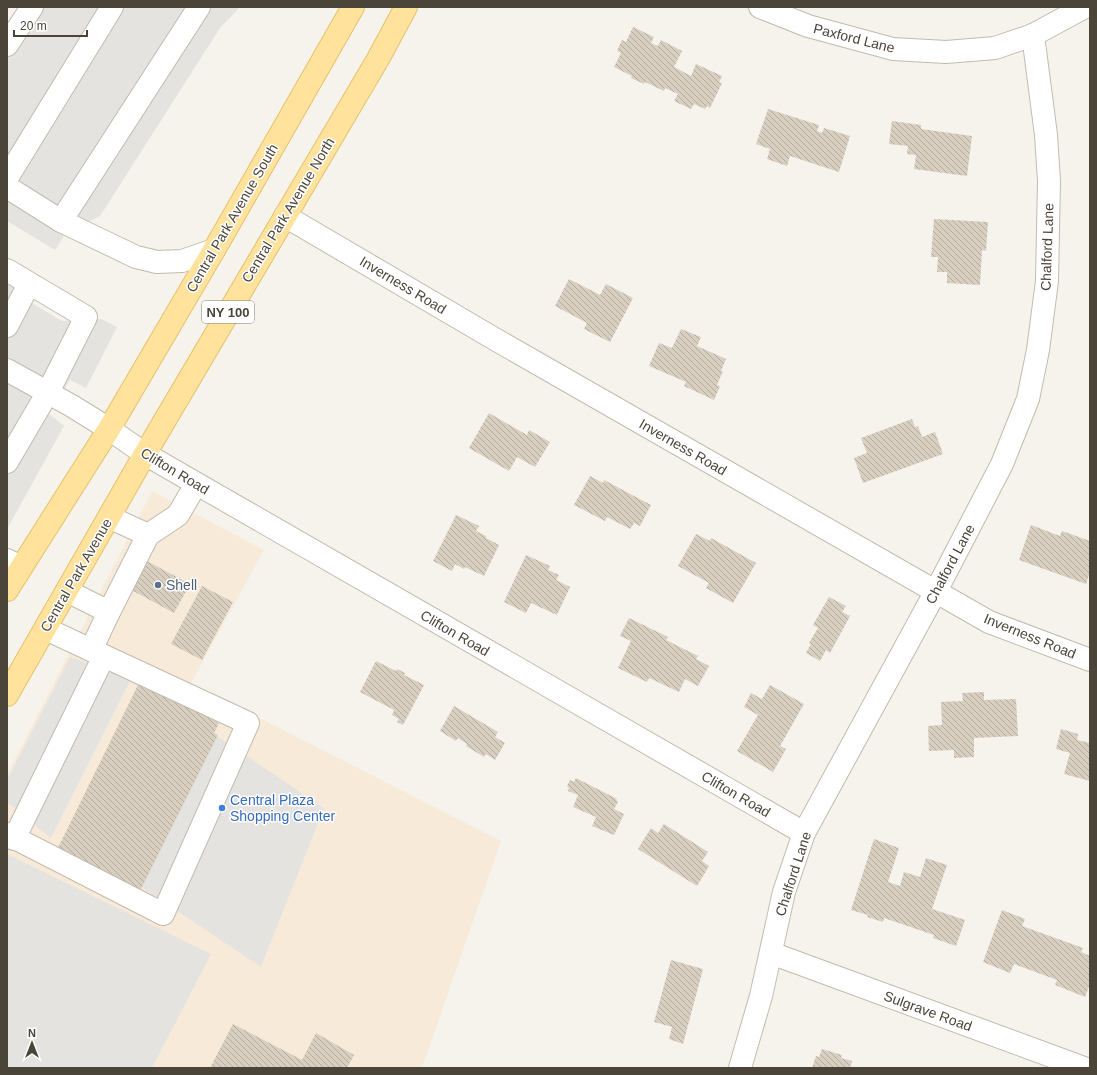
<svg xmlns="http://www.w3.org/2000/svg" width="1097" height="1075" font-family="Helvetica,sans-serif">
<defs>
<pattern id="building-back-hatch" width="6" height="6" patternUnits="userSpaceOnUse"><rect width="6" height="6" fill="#d8cfc1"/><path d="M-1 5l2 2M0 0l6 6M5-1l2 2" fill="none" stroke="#b1aa9e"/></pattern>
</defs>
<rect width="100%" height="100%" fill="#f6f3ec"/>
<path fill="#f7ead8" d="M152,491L264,550L191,683L501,841L422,1068H7V775Z"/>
<g fill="#e5e3e0">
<path d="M18,7H240L220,28L100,216L65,234L55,250L7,221V25Z"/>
<path d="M7,283L33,304L62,321L101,319L117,327L86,388L70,380L49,414L64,426L7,529Z"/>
<path d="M70,657L131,679L51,838L7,802V780Z"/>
<path d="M214,734L324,808L261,967L140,886Z"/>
<path d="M7,854L211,954L152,1068H7Z"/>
</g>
<g fill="url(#building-back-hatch)">
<path d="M633,27L654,37L651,43L658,46L661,40L682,51L674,67L691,76L696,64L722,76L719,82L722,83L710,108L707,106L705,109L694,104L691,109L674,101L678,94L665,88L664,91L645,82L644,84L631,78L632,76L614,67L621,53L617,51L622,40L626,42Z"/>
<path d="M768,109L819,125L817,131L822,133L824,128L850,136L839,172L790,156L787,166L767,159L770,149L756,144Z"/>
<path d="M892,121L921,125V129L972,136L967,176L914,169L916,155L907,154L908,146L889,144Z"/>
<path d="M934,219L988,222L986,251L982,250L980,285L947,283V272H937L938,257H931Z"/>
<path d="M569,279L600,295L606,284L633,298L610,342L584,329L587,323L555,306Z"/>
<path d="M681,329L701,337L697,346L726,359L721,371H723L717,385L720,386L714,400L684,386L686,382L649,366L659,343L672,348Z"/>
<path d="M489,413L527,435L529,430L550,442L535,467L517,457L509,471L469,448Z"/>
<path d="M912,419L915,427L918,426L922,437L935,432L943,454L863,483L854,458L867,453L861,438Z"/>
<path d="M590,476L603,483L604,480L651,505L640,526L634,523L630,529L607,517L605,521L574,505Z"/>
<path d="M456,515L479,526L476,531L486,536V538L499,545L484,576L465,567L464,569L455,564L452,571L433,561Z"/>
<path d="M1031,525L1060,536L1062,531L1090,541V572L1086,584L1019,560Z"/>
<path d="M696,534L710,541L711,538L756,563L733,603L706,588L709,583L678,566Z"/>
<path d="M526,555L550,566L548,570L559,575L556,580L570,587L557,615L531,603L526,613L504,602Z"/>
<path d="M141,558L190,584L174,613L126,587Z"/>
<path d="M202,586L233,602L202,660L171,644Z"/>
<path d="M829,597L846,606L842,612L850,616L830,653L826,650L820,661L806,653L811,644L809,643L818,628L813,625Z"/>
<path d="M629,618L668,637L666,640L698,656L696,659L709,666L698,686L685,679L679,692L649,678L647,682L618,668L631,641L620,636Z"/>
<path d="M376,661L396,671L397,669L405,673L404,675L424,685L403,725L397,722L399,719L392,715L394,710L360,692Z"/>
<path d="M139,683L219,723L214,733L218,735L139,893L56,852Z"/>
<path d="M770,685L804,704L780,746L786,749L773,772L737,751L758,715L744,707L751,693L762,699Z"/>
<path d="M984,692V700L1016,699L1018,736L974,738V757L954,758V750L929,751L928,726L942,725L941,702L963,701L962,693Z"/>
<path d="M454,706L498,732L495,737L505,743L495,760L486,754L484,757L466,746L467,744L458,738L456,741L440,731Z"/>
<path d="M1061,729L1078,734L1077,740L1090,743V781L1064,774L1070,753L1056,749Z"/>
<path d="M576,778L617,799L616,800L618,802L614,809L624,814L614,835L592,826L596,817L573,807L578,795L568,791L569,788L567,786L570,780L574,782Z"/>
<path d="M664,824L708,852L702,861L709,866L697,886L638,849L651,828L658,833Z"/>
<path d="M874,839L899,848L888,882L900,886L904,872L920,877L926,858L947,865L932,909L965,920L956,946L933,938L934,935L884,918L883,922L867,917L868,915L851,910Z"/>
<path d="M1002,910L1025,919L1022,926L1083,948L1081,952L1090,956V984L1085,997L1055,985L1057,980L1014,964L1010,973L983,962Z"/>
<path d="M671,960L703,969L683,1044L669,1039L672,1027L654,1022Z"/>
<path d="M233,1024L302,1060L316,1033L354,1055L347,1068H210Z"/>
<path d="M822,1049L842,1055L841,1058L852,1061L850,1068H812L816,1056L819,1057Z"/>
</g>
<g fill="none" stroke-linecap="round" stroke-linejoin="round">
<defs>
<g id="minor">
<path d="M760,7L808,26L893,49L946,52L995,48L1033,35L1085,7"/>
<path d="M7,45L32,7"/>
<path d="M7,178L112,7"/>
<path d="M7,187L61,221L136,257L157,262L182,261L214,250"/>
<path d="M285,216L493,338L989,622L1090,660"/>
<path d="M61,221L199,7"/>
<path d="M7,270L86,317L48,392L7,462"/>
<path d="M7,326L29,284"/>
<path d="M7,370L72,406L109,429L145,454L804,833"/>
<path d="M109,517L148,535"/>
<path d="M7,560L21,567"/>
<path d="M67,591L109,612"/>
<path d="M91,650L109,612L148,535L178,515L196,484"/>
<path d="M7,834L163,914L248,723L46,629"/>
<path d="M14,839L104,656"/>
<path d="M771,953L1084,1068"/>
<path d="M740,1068L761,996L784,892L804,833L936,591L1002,464L1028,399L1038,350L1047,281L1049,181L1046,135L1033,35"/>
</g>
<g id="major">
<path d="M7,590L109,429L214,250L353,7"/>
<path d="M7,695L145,454L378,59L406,7"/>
</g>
</defs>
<use href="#minor" stroke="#c2bbae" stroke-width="24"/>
<use href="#major" stroke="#e6c16a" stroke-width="24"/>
<use href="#minor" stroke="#fff" stroke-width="22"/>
<use href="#major" stroke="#ffe39c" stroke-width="22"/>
</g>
<circle fill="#5c6f8a" stroke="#fff" stroke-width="1.5" cx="158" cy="585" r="4"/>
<circle fill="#3f7fe0" stroke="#fff" stroke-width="1.5" cx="222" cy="808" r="4"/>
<g text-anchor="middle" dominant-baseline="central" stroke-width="3" stroke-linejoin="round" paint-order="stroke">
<rect fill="#fff" stroke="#817c74" stroke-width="1" x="202" y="301" width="52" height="22" rx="3"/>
<g font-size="13" font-weight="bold" fill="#4b4439">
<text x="228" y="312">NY 100</text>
</g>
<g font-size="14" fill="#4b4439" stroke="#fff">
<text transform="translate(854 38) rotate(14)">Paxford Lane</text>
<text transform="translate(288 210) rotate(-59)">Central Park Avenue North</text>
<text transform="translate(232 218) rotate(-60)">Central Park Avenue South</text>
<text transform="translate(1047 247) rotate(-88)">Chalford Lane</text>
<text transform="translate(403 285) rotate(31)">Inverness Road</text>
<text transform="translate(683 447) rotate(30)">Inverness Road</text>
<text transform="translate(175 471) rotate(31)">Clifton Road</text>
<text transform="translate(950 564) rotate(-62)">Chalford Lane</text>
<text transform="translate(76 575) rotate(-60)">Central Park Avenue</text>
<text transform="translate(455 633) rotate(30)">Clifton Road</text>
<text transform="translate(1030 636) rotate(22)">Inverness Road</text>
<text transform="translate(736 794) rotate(30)">Clifton Road</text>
<text transform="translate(793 874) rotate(-72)">Chalford Lane</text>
<text transform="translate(928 1011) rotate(20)">Sulgrave Road</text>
</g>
<g font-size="14" fill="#4e5e75" stroke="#fff" text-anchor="start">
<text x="166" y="585">Shell</text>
</g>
<g font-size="14" fill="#366cbe" stroke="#fff" text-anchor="start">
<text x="230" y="800">Central Plaza<tspan x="230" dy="16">Shopping Center</tspan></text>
</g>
</g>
<rect width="1097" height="1075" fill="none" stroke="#4b4439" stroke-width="16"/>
<g transform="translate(32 1043)" stroke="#ffffff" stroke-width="3" paint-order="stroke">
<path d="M0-3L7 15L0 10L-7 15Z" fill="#4b4439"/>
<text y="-6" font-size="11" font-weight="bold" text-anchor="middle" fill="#4b4439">N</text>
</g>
<path d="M14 30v6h73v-6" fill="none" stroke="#4b4439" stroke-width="2"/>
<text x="20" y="30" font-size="12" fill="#4b4439" stroke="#ffffff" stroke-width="3" paint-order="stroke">20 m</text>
</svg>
